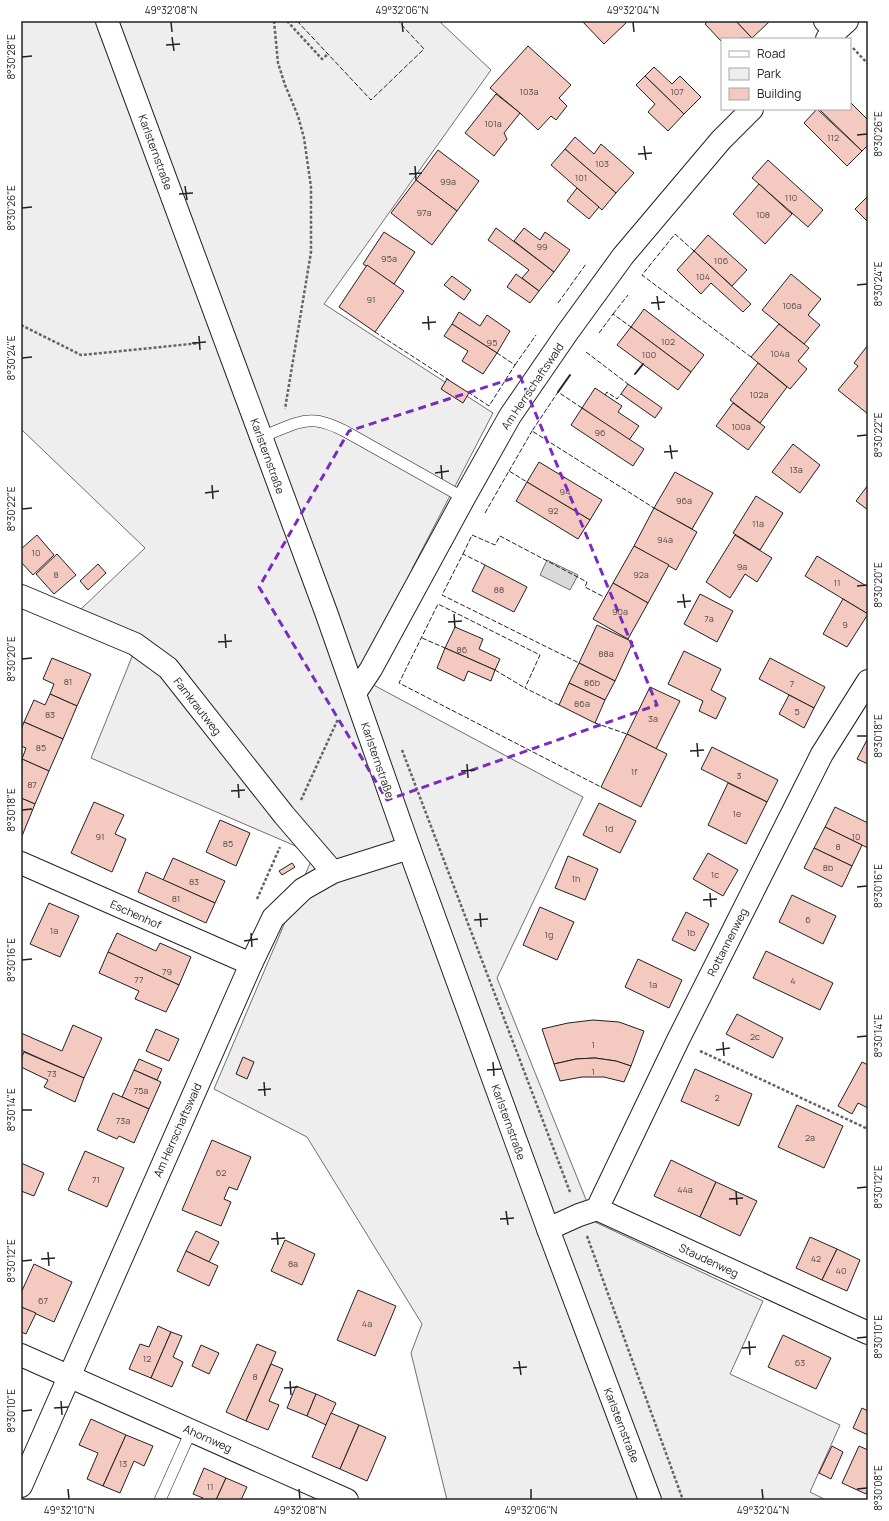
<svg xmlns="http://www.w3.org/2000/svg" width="889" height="1521" font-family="Manrope,sans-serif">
<rect width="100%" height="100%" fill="#fff"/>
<path fill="#eee" stroke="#6f6f6f" d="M21,21H439L491,70L324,304L493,413L413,567L366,681L583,797L497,978L595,1222L763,1301L730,1374L840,1425L810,1492L826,1500H447L411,1353L422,1324L307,1137L214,1089L314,854L91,758L140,637L80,610L145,548L21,429Z"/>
<path fill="#d9d9d9" stroke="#6f6f6f" d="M547,560L578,575L570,590L540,575Z"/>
<g fill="#f3c9c0" stroke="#222">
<path d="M582,21H628L604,44Z"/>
<path d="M708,21H736L752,38L722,39V42L705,24Z"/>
<path d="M736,21H770L752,38Z"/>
<path d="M528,46L571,85L559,98L567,106L556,120L551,116L538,130L520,113L490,88Z"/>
<path d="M654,67L672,84L680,76L701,97L684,114L645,76Z"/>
<path d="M645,76L684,114L668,131L648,112L655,104L636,85Z"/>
<path d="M496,94L520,113L504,133L507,139L494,156L465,133Z"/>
<path d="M850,102L868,120V145L862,151L819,109H850Z"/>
<path d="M817,109L862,151L847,166L804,123Z"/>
<path d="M575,137L594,154L601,144L634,173L616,193L565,149Z"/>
<path d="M565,149L616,193L602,210L551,165Z"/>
<path d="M438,150L479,181L457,211L416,180Z"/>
<path d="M768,160L823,210L808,227L752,178Z"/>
<path d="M416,180L457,211L432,245L391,213Z"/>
<path d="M759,184L792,214L765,244L733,214Z"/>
<path d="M577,188L599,207L589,219L567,201Z"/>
<path d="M868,196V222L855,209Z"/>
<path d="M496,228L554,272L539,291L522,278L529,270L488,240Z"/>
<path d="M524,228L540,240L545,232L570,250L554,272L514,241Z"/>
<path d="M384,232L415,252L394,284L363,264Z"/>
<path d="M708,235L747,270L732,286L694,251Z"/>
<path d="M694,251L751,304L743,312L711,283L701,294L677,270Z"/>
<path d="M367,265L404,291L375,332L339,307Z"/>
<path d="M516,274L539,291L530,303L507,287Z"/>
<path d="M791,274L821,299L808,315L820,325L804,344L762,310Z"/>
<path d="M452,276L471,290L464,300L444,285Z"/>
<path d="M644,309L704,355L691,372L631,327Z"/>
<path d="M459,312L480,326L487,315L510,331L497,353L452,324Z"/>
<path d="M452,324L497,353L483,374L462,361L468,351L444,336Z"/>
<path d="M779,324L809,348L798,361L807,369L790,389L751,357Z"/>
<path d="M631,327L691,372L678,390L617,345Z"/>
<path d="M868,345V414L838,390L858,366L854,363Z"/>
<path d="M758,363L787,387L760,423L730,400Z"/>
<path d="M447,379L469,393L463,403L441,389Z"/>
<path d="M628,384L662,408L655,418L621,394Z"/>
<path d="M595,388L622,406L618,412L639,426L629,440L582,408Z"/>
<path d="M733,403L765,427L748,450L716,426Z"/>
<path d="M582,408L644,449L633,466L571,425Z"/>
<path d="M793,444L820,465L800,493L772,472Z"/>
<path d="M539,462L602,500L590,520L527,482Z"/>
<path d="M675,472L713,493L692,529L654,508Z"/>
<path d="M527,482L590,520L578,539L516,501Z"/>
<path d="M868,485V510L856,501Z"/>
<path d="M756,496L783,513L760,550L733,533Z"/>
<path d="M654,508L697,532L676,570L634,546Z"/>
<path d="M37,535L54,555L33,575L21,562V549Z"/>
<path d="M735,535L772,558L757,582L745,574L730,598L706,582Z"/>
<path d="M634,546L669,565L648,603L613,583Z"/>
<path d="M57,554L76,575L54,594L36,574Z"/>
<path d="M817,556L868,587V614L805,576Z"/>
<path d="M98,564L106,573L88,590L80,581Z"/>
<path d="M485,565L527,587L514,612L472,591Z"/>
<path d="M613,583L648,603L628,639L593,619Z"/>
<path d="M700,594L733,611L717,642L684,624Z"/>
<path d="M843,599L868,614L847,647L823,634Z"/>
<path d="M597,625L633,642L615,681L579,663Z"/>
<path d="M455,627L483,639L479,649L500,659L495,670L445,648Z"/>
<path d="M445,648L495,670L491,681L468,671L464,681L437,668Z"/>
<path d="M684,651L721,669L711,690L726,698L716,719L699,711L703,701L668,684Z"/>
<path d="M52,658L91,674L77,706L50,694L54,684L43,679Z"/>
<path d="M770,658L825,687L814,708L759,679Z"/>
<path d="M579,663L615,681L605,700L569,683Z"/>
<path d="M569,683L605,700L595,723L559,705Z"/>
<path d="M650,687L680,701L656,749L627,734Z"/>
<path d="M50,694L77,706L63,739L24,722L34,700L45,705Z"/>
<path d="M789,695L814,708L804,728L779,714Z"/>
<path d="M24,722L63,739L49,771L22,759L26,748L21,746V730Z"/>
<path d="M627,734L667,754L641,807L601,787Z"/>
<path d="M868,738V764L857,759Z"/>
<path d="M712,747L778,780L767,802L701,769Z"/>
<path d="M22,759L49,771L35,804L21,798Z"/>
<path d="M728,783L767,802L746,844L708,825Z"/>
<path d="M21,798L35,804L22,836H21Z"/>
<path d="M94,802L124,815L115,834L126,839L112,872L71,853Z"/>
<path d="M599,803L636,821L620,853L583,835Z"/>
<path d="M835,807L868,823V848L825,827Z"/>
<path d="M220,820L250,833L236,866L206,852Z"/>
<path d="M825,827L862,845L852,866L814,848Z"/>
<path d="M814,848L852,866L842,887L804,868Z"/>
<path d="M708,853L738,870L723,896L693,879Z"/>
<path d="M568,856L598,869L585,900L555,888Z"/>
<path d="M173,858L225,881L215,903L163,880Z"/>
<path d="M292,863L295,867L282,875L279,871Z"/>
<path d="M146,872L215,903L206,923L138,892Z"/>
<path d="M792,895L836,916L823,944L779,922Z"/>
<path d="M49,903L79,916L60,957L30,944Z"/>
<path d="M540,907L574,922L557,960L523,945Z"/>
<path d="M686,912L709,924L695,951L672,940Z"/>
<path d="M117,933L156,951L160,943L191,957L179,985L108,952Z"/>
<path d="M766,951L833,983L820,1010L753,978Z"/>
<path d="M108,952L179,985L166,1012L135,999L139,991L99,973Z"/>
<path d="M638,959L682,980L669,1008L625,987Z"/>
<path d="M737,1014L783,1038L773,1058L726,1034Z"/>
<path d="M593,1020L619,1022L644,1031L631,1066L616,1061L595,1058L576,1059L554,1064L542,1029L568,1023Z"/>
<path d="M73,1025L102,1038L84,1078L21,1050V1033L62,1051Z"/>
<path d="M156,1029L179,1039L169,1061L146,1051Z"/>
<path d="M24,1052L84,1078L75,1102L44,1087L48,1080L21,1067V1059Z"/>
<path d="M243,1057L254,1062L247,1079L236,1074Z"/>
<path d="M595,1058L616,1061L631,1066L624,1082L604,1077H582L560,1081L554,1064L576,1059Z"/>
<path d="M139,1059L162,1069L157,1080L134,1070Z"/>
<path d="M862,1062L868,1065V1108L858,1103L852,1114L838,1106Z"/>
<path d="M695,1069L752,1094L739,1126L681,1101Z"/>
<path d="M134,1070L161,1082L149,1109L122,1097Z"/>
<path d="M113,1093L149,1109L134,1143L119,1136L117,1139L97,1130Z"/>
<path d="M797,1105L843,1126L824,1168L778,1147Z"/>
<path d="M212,1140L251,1157L237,1190L229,1187L224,1199L231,1202L221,1226L182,1210Z"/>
<path d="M85,1151L124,1168L107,1207L68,1190Z"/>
<path d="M671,1160L716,1182L700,1217L654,1196Z"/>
<path d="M21,1163L44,1173L34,1196L21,1191Z"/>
<path d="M716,1182L757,1201L740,1236L700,1217Z"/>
<path d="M196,1231L219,1242L209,1262L186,1251Z"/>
<path d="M810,1237L837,1249L822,1280L796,1268Z"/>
<path d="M285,1240L315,1254L302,1285L271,1271Z"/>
<path d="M837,1249L860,1260L847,1291L822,1280Z"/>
<path d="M186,1251L218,1266L209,1286L177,1271Z"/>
<path d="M34,1264L72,1282L54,1322L21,1307V1293Z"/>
<path d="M358,1290L396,1306L375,1356L337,1340Z"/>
<path d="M21,1307L36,1313L26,1334L21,1332Z"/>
<path d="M158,1326L171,1332L151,1378L129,1369L140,1344L149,1347Z"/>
<path d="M171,1332L182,1336L173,1357L183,1362L172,1387L151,1378Z"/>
<path d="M783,1335L831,1358L816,1389L768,1367Z"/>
<path d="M257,1344L276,1352L246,1421L226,1412Z"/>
<path d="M201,1345L219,1353L209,1374L192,1366Z"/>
<path d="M271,1364L283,1369L269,1401L279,1405L268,1430L246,1421Z"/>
<path d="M296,1386L316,1394L307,1416L287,1408Z"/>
<path d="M316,1394L336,1403L326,1425L307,1416Z"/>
<path d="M862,1408L868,1411V1435L853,1428Z"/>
<path d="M331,1413L359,1425L340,1469L312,1457Z"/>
<path d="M91,1419L126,1435L103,1486L87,1479L98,1453L79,1445Z"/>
<path d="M359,1425L386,1437L367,1481L340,1469Z"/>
<path d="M126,1435L153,1446L144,1466L134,1461L120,1493L103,1486Z"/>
<path d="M832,1446L843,1452L831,1479L819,1473Z"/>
<path d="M859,1446L868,1450V1489L866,1494L842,1483Z"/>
<path d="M204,1468L226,1478L216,1500H202L203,1498L193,1494Z"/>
<path d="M226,1478L247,1487L241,1500H216Z"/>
</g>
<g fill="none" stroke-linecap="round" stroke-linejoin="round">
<defs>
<g id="service">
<path d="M261,437C301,422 309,411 350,434L464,498"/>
<path d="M160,1500L191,1431"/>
</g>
<g id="minor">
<path d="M825,21L836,31"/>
<path d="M21,596L135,644L168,668L284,815L333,872"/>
<path d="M21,863L251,964"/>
<path d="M597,1209L678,1040L822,754L868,681"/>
<path d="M548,1229L579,1215L597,1209L868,1333"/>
<path d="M21,1355L347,1500"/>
<path d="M21,1486L251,964L273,918L303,889L333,872L409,848"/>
</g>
<g id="tertiary">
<path d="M107,21L326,612L409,848L548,1229L650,1500"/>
<path d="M827,39L847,21"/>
<path d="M355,693L371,669L464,498L510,416L567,333L623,256L721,140L752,109"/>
</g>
</defs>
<use href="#service" stroke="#222" stroke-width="12"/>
<use href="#minor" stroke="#222" stroke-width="24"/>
<use href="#tertiary" stroke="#222" stroke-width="24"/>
<g stroke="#646464" stroke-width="2.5" stroke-dasharray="3 2" stroke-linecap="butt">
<path d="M274,21L278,63L285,85L298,116L304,138L311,187V252L285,409"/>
<path d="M287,21L322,59L328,54"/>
<path d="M853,48L868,64"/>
<path d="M21,325L81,355L200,343"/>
<path d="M402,750L570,1192"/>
<path d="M301,800L338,719"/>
<path d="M257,899L280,847"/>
<path d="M700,1051L868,1129"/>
<path d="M587,1236L683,1500"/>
</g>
<use href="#service" stroke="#fff" stroke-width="11"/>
<use href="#minor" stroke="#fff" stroke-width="22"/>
<use href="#tertiary" stroke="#fff" stroke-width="22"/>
<g stroke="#222" stroke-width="1" stroke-dasharray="5 2" stroke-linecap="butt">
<path d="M297,21L371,100L424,49L398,21"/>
<path d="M694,251L675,234L642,275L751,357"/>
<path d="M558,303L586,264"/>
<path d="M613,314L628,295"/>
<path d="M375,332L449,380"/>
<path d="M599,333L613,314L631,327"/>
<path d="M586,352L628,384"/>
<path d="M515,365L536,335"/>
<path d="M468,392L489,406L515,365L497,353"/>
<path d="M605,395L607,392L617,399L621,394"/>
<path d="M582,408L558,392L532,431L654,508"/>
<path d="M509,471L532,431"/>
<path d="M485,513L509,471L527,482"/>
<path d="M463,554L472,535L495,545L500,536L587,582L585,587L604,597"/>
<path d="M485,565L463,554L442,595L579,663"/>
<path d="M422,638L445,648"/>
<path d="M495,670L525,688"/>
<path d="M559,705L525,688L540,655L438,604L399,683L601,787"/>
<path d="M595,723L627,734"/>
</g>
<g stroke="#222" stroke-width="2">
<path d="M635,374L643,364"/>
<path d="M558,392L570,375"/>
</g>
</g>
<path fill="none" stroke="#7b2cbf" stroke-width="3" stroke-dasharray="8 5" stroke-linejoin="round" d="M520,376L657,705L387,800L259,587L349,431Z"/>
<path fill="none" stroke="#222" stroke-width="1.5" d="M171,22L172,32M402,22L403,32M633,22L634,32M172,37L174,51M166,45L180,44M22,57L32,56M857,135L867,134M644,146L646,160M638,154L652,153M415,166L416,180M409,174L422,173M185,186L187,200M179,194L193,193M22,208L32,207M857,285L867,284M657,296L659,310M651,303L665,302M428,316L429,330M422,323L436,322M199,336L200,350M192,343L206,342M22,358L32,357M857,436L867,435M670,445L672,459M664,452L678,451M441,465L442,479M435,473L449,471M212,485L213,499M205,493L219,491M22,509L32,508M857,586L867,585M683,594L685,608M677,602L691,601M454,614L455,628M448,622L462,621M225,634L226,648M218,642L232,641M22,659L32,658M857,736H867M697,743L698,757M690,751L704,750M467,764L468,778M461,771L475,770M238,784L239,798M231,791L245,790M22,810L32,809M857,887L867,886M710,893L711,907M703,900L717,899M480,913L481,927M474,920L488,919M251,933L252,947M244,941L258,939M22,960L32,959M857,1037L867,1036M723,1042L724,1056M716,1050L730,1048M493,1062L494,1076M487,1070L501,1069M264,1082L265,1096M258,1090L271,1089M22,1110H32M857,1188L867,1187M736,1191L737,1205M729,1199L743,1198M506,1211L508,1225M500,1219L514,1218M277,1232L278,1245M271,1239L285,1238M48,1252L49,1266M41,1259L55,1258M22,1261L32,1260M857,1338L867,1337M749,1341L750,1355M742,1348L756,1347M519,1361L521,1375M513,1368L527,1367M290,1381L291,1395M284,1388L298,1387M61,1401L62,1415M54,1408L68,1407M22,1411L32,1410M68,1489L69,1499M299,1489L300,1499M531,1489V1499M762,1489L763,1499M857,1489L867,1488"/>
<g text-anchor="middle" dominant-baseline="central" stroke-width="3" stroke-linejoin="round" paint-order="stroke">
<g font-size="9" fill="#564c4a">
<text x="529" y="91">103a</text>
<text x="677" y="91">107</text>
<text x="493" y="123">101a</text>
<text x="833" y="137">112</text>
<text x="602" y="163">103</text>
<text x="581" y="177">101</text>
<text x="448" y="181">99a</text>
<text x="791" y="197">110</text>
<text x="424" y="212">97a</text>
<text x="763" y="214">108</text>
<text x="542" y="246">99</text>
<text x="389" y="258">95a</text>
<text x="721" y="260">106</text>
<text x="703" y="276">104</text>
<text x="371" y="299">91</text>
<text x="792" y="305">106a</text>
<text x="668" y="341">102</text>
<text x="492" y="342">95</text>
<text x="780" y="353">104a</text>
<text x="649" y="354">100</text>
<text x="759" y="394">102a</text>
<text x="741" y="426">100a</text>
<text x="600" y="432">96</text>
<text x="796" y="469">13a</text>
<text x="565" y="491">94</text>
<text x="684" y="500">96a</text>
<text x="553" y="510">92</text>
<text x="758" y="523">11a</text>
<text x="665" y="539">94a</text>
<text x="36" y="552">10</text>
<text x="742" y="566">9a</text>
<text x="56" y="574">8</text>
<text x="641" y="574">92a</text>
<text x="837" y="582">11</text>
<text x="499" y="589">88</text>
<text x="620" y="611">90a</text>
<text x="709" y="618">7a</text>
<text x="845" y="624">9</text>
<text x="462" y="649">86</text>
<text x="606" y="653">88a</text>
<text x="68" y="681">81</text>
<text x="592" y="682">86b</text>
<text x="792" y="683">7</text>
<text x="582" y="703">86a</text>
<text x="797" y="711">5</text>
<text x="50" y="714">83</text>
<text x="653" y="718">3a</text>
<text x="41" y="747">85</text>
<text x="634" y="771">1f</text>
<text x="739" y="775">3</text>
<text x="32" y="784">87</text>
<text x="737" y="813">1e</text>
<text x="609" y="828">1d</text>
<text x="100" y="836">91</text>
<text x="856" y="836">10</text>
<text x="228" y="843">85</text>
<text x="838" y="846">8</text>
<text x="828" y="867">8b</text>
<text x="715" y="874">1c</text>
<text x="576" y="878">1h</text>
<text x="194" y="881">83</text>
<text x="176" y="898">81</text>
<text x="808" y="919">6</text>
<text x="54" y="930">1a</text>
<text x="691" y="932">1b</text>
<text x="549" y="934">1g</text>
<text x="167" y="971">79</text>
<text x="139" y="979">77</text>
<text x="793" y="980">4</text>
<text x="653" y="984">1a</text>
<text x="755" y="1036">2c</text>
<text x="593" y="1044">1</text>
<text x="593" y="1071">1</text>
<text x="52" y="1073">73</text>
<text x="141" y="1090">75a</text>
<text x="717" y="1097">2</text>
<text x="123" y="1120">73a</text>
<text x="810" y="1137">2a</text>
<text x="221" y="1172">62</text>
<text x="96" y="1179">71</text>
<text x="685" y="1189">44a</text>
<text x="816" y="1258">42</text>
<text x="293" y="1263">8a</text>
<text x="841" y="1270">40</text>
<text x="43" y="1300">67</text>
<text x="367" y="1323">4a</text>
<text x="147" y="1358">12</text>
<text x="800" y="1362">63</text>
<text x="255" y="1376">8</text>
<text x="123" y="1463">13</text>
<text x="210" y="1486">11</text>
</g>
<g font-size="11" fill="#222" stroke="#fff">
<text transform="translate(156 152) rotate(70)">Karlsternstraße</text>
<text transform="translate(532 386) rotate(-56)">Am Herrschaftswald</text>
<text transform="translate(268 456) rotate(70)">Karlsternstraße</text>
<text transform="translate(198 706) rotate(52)">Farnkrautweg</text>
<text transform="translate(378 760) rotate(71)">Karlsternstraße</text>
<text transform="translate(136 914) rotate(24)">Eschenhof</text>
<text transform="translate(727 942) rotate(-63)">Rottannenweg</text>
<text transform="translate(509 1122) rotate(70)">Karlsternstraße</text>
<text transform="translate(177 1130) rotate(-66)">Am Herrschaftswald</text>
<text transform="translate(709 1260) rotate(25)">Staudenweg</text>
<text transform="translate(622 1425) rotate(69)">Karlsternstraße</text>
<text transform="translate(208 1438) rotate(24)">Ahornweg</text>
</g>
</g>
<rect width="889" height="1521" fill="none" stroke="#ffffff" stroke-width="44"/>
<rect x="721" y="38" width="130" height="72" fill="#ffffff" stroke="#a7a7a7"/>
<rect x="729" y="51" width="20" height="6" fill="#ffffff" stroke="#a7a7a7"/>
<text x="757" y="58" font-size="12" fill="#222222">Road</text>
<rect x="729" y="68" width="20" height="12" fill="#eeeeee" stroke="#a7a7a7"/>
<text x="757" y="78" font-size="12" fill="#222222">Park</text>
<rect x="729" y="88" width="20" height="12" fill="#f3c9c0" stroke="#a7a7a7"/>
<text x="757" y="98" font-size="12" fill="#222222">Building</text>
<rect x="22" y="22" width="845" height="1477" fill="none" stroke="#222" stroke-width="1.5"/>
<g font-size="10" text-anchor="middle" fill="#222">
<text x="171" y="14">49°32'08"N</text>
<text x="402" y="14">49°32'06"N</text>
<text x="633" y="14">49°32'04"N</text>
<text transform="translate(11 57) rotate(-90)" y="4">8°30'28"E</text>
<text transform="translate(878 134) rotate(-90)" y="4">8°30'26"E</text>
<text transform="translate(11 208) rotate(-90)" y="4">8°30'26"E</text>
<text transform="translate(878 284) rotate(-90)" y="4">8°30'24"E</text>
<text transform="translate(11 358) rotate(-90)" y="4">8°30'24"E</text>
<text transform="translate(878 435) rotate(-90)" y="4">8°30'22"E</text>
<text transform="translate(11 509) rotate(-90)" y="4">8°30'22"E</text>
<text transform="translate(878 585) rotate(-90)" y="4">8°30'20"E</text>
<text transform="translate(11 659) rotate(-90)" y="4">8°30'20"E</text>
<text transform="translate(878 736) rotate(-90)" y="4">8°30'18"E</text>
<text transform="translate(11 810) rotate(-90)" y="4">8°30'18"E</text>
<text transform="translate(878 886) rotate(-90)" y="4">8°30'16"E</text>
<text transform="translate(11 960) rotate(-90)" y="4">8°30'16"E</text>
<text transform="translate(878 1036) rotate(-90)" y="4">8°30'14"E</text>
<text transform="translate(11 1110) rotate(-90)" y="4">8°30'14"E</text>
<text transform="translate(878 1187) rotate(-90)" y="4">8°30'12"E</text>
<text transform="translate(11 1261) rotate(-90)" y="4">8°30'12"E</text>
<text transform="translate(878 1337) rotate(-90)" y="4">8°30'10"E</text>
<text transform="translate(11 1411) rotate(-90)" y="4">8°30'10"E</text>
<text transform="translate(878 1488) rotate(-90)" y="4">8°30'08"E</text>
<text x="69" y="1514">49°32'10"N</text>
<text x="300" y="1514">49°32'08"N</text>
<text x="531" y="1514">49°32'06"N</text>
<text x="763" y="1514">49°32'04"N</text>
</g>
</svg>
